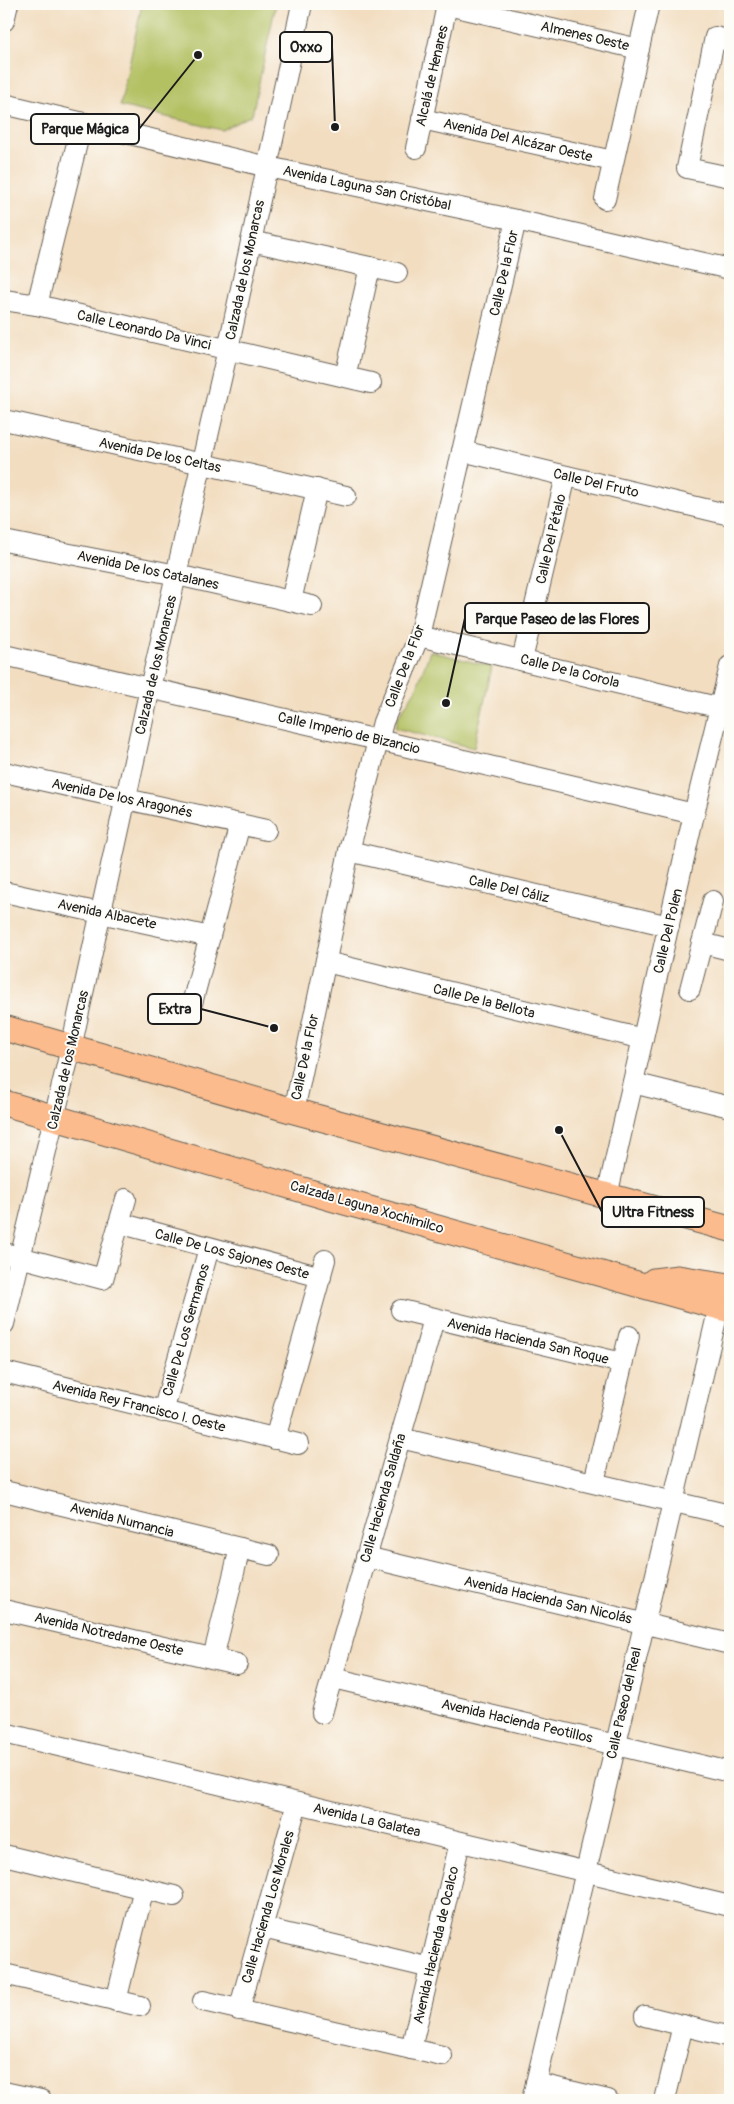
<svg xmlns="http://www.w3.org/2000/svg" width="734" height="2104" font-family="Pangolin,sans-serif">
<rect width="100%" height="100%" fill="#fdfcf7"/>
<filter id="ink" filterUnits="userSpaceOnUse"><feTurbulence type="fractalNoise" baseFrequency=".02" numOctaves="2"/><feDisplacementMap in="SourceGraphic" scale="10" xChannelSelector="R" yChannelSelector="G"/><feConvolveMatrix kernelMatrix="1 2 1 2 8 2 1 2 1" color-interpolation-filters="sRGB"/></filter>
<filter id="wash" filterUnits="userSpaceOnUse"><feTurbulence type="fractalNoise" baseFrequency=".0096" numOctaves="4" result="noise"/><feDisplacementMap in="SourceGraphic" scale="20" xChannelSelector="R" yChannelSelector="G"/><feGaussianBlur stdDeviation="1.12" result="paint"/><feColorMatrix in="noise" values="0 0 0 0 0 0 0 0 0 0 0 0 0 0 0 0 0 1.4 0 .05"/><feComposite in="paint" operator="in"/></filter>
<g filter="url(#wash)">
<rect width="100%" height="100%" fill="#f2ddc0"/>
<g fill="#b4c163" stroke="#686e40">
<path d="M142,4H276L252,115L222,130L120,106Z"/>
<path d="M430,651L492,667L474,748L395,728L397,719L417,687Z"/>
</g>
</g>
<g filter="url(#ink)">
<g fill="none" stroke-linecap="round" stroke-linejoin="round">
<defs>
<g id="minor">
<path d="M443,4L639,49"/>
<path d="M4,21L8,4"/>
<path d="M730,41L715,37L687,168L730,177"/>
<path d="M4,104L268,167L516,220L730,269"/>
<path d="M422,119L613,161"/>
<path d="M416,148L447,5"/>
<path d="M605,199L649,4"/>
<path d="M251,241L397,273"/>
<path d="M4,300L37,305L371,383"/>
<path d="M37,305L82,123"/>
<path d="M345,377L370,267"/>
<path d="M4,420L346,496"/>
<path d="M462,451L730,515"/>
<path d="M4,541L177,575L312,606"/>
<path d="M291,601L317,489"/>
<path d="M419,636L721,708"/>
<path d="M4,655L378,740L694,814"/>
<path d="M522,660L566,476"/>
<path d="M4,772L266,830"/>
<path d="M349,851L669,926"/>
<path d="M4,892L210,937"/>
<path d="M702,943L730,950"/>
<path d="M326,962L643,1039"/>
<path d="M690,989L713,901"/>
<path d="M191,1007L240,824"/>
<path d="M633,1083L730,1107"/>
<path d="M294,1111L349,851L383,722L419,636L516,220"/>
<path d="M607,1196L694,814L730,666"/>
<path d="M119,1223L321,1277"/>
<path d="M4,1253L103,1279L126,1199"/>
<path d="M401,1310L622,1363"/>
<path d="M4,1324L71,1048L150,688L228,349L302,4"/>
<path d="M4,1372L298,1444"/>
<path d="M163,1412L209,1248"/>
<path d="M400,1438L730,1515"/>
<path d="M275,1439L325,1260"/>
<path d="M594,1482L629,1336"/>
<path d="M4,1491L269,1555"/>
<path d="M366,1557L730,1644"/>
<path d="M4,1610L237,1664"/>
<path d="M213,1658L240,1548"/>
<path d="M333,1678L730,1772"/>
<path d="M322,1713L434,1319"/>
<path d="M4,1733L730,1906"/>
<path d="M4,1855L174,1896"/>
<path d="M263,1928L431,1968"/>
<path d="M4,1974L140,2006"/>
<path d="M116,2001L144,1888"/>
<path d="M203,2001L442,2056"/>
<path d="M239,2010L297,1803"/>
<path d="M645,2016L730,2037"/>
<path d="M411,2049L460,1842"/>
<path d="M536,2083L608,2100"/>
<path d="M4,2092L41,2100"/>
<path d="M532,2100L719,1307"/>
<path d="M665,2100L683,2025"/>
</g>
<g id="major">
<path d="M4,1028L294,1111L730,1229"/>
<path d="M4,1103L334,1199L730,1310"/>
<path d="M654,1281L678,1278L730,1286"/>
</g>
</defs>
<use href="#minor" stroke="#676055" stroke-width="22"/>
<use href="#major" stroke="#676055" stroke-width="27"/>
<use href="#minor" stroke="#fff" stroke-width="20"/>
<use href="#major" stroke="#fbbb8c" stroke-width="25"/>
</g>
</g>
<g text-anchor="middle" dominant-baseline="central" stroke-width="4" stroke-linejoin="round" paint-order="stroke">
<g font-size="14" fill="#1c1c1c" stroke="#fdfcf7">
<text transform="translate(585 36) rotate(13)">Almenes Oeste</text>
<text transform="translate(432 76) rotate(-77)">Alcalá de Henares</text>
<text transform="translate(518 140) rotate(13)">Avenida Del Alcázar Oeste</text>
<text transform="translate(367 188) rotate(12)">Avenida Laguna San Cristóbal</text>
<text transform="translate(245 270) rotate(-78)">Calzada de los Monarcas</text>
<text transform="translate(504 273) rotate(-77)">Calle De la Flor</text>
<text transform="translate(144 330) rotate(13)">Calle Leonardo Da Vinci</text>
<text transform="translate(160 455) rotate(12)">Avenida De los Celtas</text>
<text transform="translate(596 483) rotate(13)">Calle Del Fruto</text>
<text transform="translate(551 539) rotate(-77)">Calle Del Pétalo</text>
<text transform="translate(148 570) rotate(12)">Avenida De los Catalanes</text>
<text transform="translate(156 665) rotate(-77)">Calzada de los Monarcas</text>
<text transform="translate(405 666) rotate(-69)">Calle De la Flor</text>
<text transform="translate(570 671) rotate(14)">Calle De la Corola</text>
<text transform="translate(349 733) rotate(13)">Calle Imperio de Bizancio</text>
<text transform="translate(122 798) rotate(12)">Avenida De los Aragonés</text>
<text transform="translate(509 889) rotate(13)">Calle Del Cáliz</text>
<text transform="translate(107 914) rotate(12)">Avenida Albacete</text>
<text transform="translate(668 931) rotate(-77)">Calle Del Polen</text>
<text transform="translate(484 1001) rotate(14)">Calle De la Bellota</text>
<text transform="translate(305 1057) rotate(-78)">Calle De la Flor</text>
<text transform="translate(68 1060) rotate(-77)">Calzada de los Monarcas</text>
<text transform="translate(367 1207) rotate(16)">Calzada Laguna Xochimilco</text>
<text transform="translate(232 1254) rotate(15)">Calle De Los Sajones Oeste</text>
<text transform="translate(186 1330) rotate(-74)">Calle De Los Germanos</text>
<text transform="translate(528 1341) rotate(13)">Avenida Hacienda San Roque</text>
<text transform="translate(139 1406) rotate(14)">Avenida Rey Francisco I. Oeste</text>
<text transform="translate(383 1498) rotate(-74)">Calle Hacienda Saldaña</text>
<text transform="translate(122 1520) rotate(14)">Avenida Numancia</text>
<text transform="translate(548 1600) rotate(13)">Avenida Hacienda San Nicolás</text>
<text transform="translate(109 1634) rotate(13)">Avenida Notredame Oeste</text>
<text transform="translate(624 1703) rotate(-77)">Calle Paseo del Real</text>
<text transform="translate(517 1721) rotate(13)">Avenida Hacienda Peotillos</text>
<text transform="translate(367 1820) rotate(13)">Avenida La Galatea</text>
<text transform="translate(268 1907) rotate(-74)">Calle Hacienda Los Morales</text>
<text transform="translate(436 1945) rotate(-77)">Avenida Hacienda de Ocalco</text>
</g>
</g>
<path fill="none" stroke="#1c1c1c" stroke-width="2" d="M335 127L332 47M198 55L139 129M446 703L465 618M274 1028L201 1009M559 1130L602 1212"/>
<g fill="#1c1c1c" stroke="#fdfcf7" stroke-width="2">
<circle cx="335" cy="127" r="5"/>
<circle cx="198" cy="55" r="5"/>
<circle cx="446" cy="703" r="5"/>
<circle cx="274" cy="1028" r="5"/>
<circle cx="559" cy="1130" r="5"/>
</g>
<g fill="#fdfcf7" stroke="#1c1c1c" stroke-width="2">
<rect x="280" y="32" width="52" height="30" rx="5"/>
<rect x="31" y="114" width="108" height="30" rx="5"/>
<rect x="465" y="603" width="184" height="30" rx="5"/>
<rect x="148" y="994" width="53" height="30" rx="5"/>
<rect x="602" y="1197" width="102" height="30" rx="5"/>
</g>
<g font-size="15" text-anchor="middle" font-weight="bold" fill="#1c1c1c">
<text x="306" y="52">Oxxo</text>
<text x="85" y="134">Parque Mágica</text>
<text x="557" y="624">Parque Paseo de las Flores</text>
<text x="175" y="1014">Extra</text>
<text x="653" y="1217">Ultra Fitness</text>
</g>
<rect width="734" height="2104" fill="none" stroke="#fdfcf7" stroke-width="20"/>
</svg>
